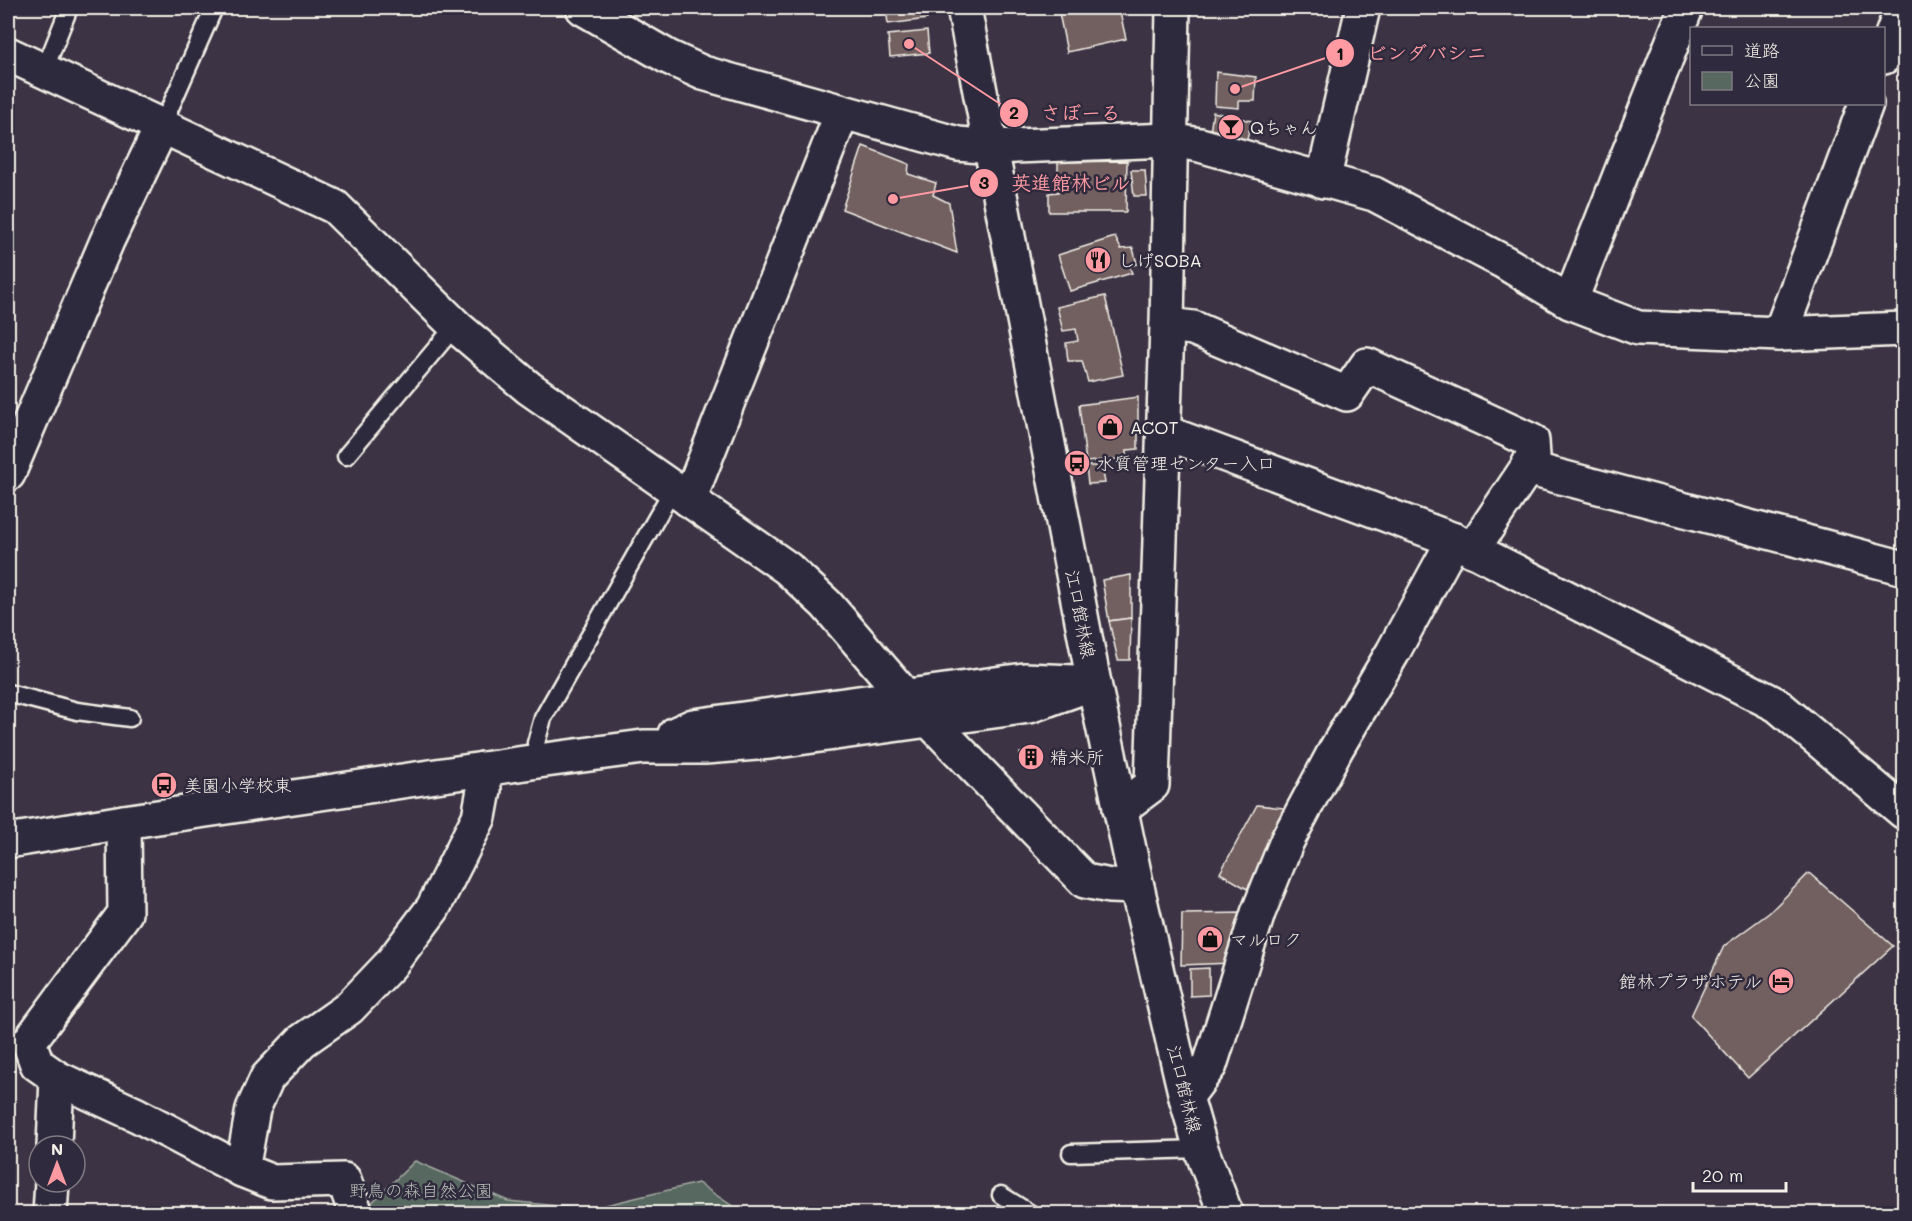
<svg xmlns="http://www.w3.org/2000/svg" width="1912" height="1221" font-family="Mali,'Klee One',sans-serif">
<rect width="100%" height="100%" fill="#3c3444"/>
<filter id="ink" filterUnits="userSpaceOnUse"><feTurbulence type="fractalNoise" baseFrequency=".0167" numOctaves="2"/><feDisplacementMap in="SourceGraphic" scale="12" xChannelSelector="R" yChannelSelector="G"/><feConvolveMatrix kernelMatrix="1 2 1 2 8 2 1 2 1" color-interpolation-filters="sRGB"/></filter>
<g filter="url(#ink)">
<path fill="#576860" stroke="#a6aca4" stroke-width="1.5" d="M415,1161L508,1201L589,1209L698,1183L743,1213L360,1214Z"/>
<g fill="#725e5f" stroke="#f4f1e8" stroke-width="1.5">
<path d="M886,8H926L927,19L888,24Z"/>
<path d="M1058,8H1119L1126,39L1067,52Z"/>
<path d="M927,31L929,53L890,57L888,35Z"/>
<path d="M1216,72L1256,77L1255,101H1239V108L1215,106Z"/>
<path d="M1213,112L1252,121L1246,142L1210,133Z"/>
<path d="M863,146L909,164L908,174L936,183L933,195L949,203L957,253L842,209Z"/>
<path d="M1127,161L1126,212H1049V193L1058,192V162Z"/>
<path d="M1131,170H1145L1147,196H1134Z"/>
<path d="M1115,237L1121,249L1133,248L1137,264L1129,266L1132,273L1070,291L1058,255Z"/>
<path d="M1105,296L1123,375L1088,382L1082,361H1068L1066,343L1078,341L1076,329L1063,331L1057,307Z"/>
<path d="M1138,397V449L1127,450V458L1086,462L1079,405Z"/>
<path d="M1086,466H1102L1105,483L1088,484Z"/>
<path d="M1131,575V618L1109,621L1102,580Z"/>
<path d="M1131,618L1130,660H1118L1109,621Z"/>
<path d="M1041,751L1043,762L1021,763L1020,753Z"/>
<path d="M1257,805L1294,809L1247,889L1220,873Z"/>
<path d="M1809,873L1893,946L1748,1078L1691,1016L1724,946L1769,913Z"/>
<path d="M1246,913L1232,963L1181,965L1182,914Z"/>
<path d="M1209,968V995L1190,996V969Z"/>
</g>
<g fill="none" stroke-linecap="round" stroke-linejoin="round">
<defs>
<g id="service">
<path d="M44,71L69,8"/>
<path d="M162,126L214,8"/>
<path d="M346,456L445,338L458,328"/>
<path d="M8,693L77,711L130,718"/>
<path d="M538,761L536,743L543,718L673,489"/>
<path d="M1071,1153L1201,1149"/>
<path d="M1001,1195L1031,1214"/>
</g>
<g id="minor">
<path d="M583,8L668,57L703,73L958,144L992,147L1170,140L1200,145L1374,194L1504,262L1570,302L1638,328L1780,334L1904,329"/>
<path d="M8,54L335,207L458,328L529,388L787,568L826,604L905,696"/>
<path d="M1884,57L1902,8"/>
<path d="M1323,181L1363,8"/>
<path d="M1570,302L1686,8"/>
<path d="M1167,325L1193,328L1347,394L1367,365L1532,441L1533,456L1527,468L1472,550"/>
<path d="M1780,334L1866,104"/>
<path d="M1164,432L1454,540L1777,705L1904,812"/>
<path d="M1527,468L1904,568"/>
<path d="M8,474L107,241L162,126"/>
<path d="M689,500L842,113"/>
<path d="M929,720L1085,881L1110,886L1137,887"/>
<path d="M1120,809L1152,785L1167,325L1173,8"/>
<path d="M124,822L125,913L29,1042L37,1064L57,1078L137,1115L242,1170"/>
<path d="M1186,1097L1210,1065L1258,913L1287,841L1336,749L1393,652L1454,540"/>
<path d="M54,1146L57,1078"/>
<path d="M50,1214L52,1182"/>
<path d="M356,1214L344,1180L272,1182L242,1170L253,1109L267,1078L302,1041L349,1008L390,965L433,908L479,817L484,790L483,769"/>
</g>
<g id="tertiary">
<path d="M675,734L693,726L1024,680L1075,682"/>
<path d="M8,841L124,822L538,761L643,747H705L770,742L1029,706L1094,683"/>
</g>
<path id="secondary" d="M964,8L1094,683L1137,887L1186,1097L1201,1149L1226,1214"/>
</defs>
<use href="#service" stroke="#f4f1e8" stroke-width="21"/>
<use href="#minor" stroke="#f4f1e8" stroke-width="38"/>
<use href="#tertiary" stroke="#f4f1e8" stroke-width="38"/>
<use href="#secondary" stroke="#f4f1e8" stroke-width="38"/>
<use href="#service" stroke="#2f2a3d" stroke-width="16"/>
<use href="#minor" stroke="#2f2a3d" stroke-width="33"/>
<use href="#tertiary" stroke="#2f2a3d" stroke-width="33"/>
<use href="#secondary" stroke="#2f2a3d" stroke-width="33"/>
</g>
</g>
<defs>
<symbol id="bar-disc" viewBox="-11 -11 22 22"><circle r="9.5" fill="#ff9aa2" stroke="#2f2a3d"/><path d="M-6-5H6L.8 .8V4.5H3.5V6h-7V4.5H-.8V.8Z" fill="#111"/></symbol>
<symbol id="restaurant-disc" viewBox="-11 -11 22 22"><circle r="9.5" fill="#ff9aa2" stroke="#2f2a3d"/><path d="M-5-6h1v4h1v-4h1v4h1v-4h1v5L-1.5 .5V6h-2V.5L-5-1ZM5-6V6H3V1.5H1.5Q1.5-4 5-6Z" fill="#111"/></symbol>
<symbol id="shop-disc" viewBox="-11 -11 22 22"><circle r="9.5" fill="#ff9aa2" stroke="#2f2a3d"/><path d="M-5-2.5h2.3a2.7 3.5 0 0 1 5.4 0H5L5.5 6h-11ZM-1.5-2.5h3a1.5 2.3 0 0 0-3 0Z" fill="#111"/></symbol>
<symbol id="bus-disc" viewBox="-11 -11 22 22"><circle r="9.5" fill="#ff9aa2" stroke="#2f2a3d"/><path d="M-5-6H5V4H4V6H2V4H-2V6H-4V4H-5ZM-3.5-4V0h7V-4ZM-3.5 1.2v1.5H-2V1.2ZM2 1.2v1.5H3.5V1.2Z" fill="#111"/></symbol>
<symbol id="building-disc" viewBox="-11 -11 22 22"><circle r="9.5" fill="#ff9aa2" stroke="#2f2a3d"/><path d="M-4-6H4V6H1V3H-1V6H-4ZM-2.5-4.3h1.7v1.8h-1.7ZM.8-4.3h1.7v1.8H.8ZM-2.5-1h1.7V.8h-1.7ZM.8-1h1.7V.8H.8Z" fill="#111"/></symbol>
<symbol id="hotel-disc" viewBox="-11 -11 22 22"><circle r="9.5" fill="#ff9aa2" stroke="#2f2a3d"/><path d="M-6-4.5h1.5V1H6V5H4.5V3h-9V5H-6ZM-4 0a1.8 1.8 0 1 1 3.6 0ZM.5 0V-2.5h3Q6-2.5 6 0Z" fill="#111"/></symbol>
</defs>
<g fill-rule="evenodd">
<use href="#bar-disc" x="1216" y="112" width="30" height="30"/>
<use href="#restaurant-disc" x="1083" y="245" width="30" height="30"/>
<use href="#shop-disc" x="1095" y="412" width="30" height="30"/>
<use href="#bus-disc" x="1062" y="448" width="30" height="30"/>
<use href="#building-disc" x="1016" y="742" width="30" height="30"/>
<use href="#bus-disc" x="149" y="770" width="30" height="30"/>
<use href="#shop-disc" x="1195" y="924" width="30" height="30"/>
<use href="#hotel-disc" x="1766" y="966" width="30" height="30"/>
</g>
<g text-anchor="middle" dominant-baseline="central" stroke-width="5" stroke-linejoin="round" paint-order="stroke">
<g font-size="18" fill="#f4f1e8" stroke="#2f2a3d" text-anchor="start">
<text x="1250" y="127">Qちゃん</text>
<text x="1118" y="260">しげSOBA</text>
<text x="1130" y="427">ACOT</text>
<text x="1096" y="463">水質管理センター入口</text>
<text x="1050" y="757">精米所</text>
<text x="184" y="785">美園小学校東</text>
<text x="1230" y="939">マルロク</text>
<text x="1762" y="981" text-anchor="end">館林プラザホテル</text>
</g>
<g font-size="18" fill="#f4f1e8" stroke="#2f2a3d">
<text transform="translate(1081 614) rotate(79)">江口館林線</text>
<text transform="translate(1185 1089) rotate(76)">江口館林線</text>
</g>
<g font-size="18" fill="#b5bab2" stroke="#2f2a3d">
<text x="421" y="1190">野鳥の森自然公園</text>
</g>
</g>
<path fill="none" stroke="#ff9aa2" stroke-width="2" d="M1235 89L1340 53M909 44L1014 113M893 199L984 183"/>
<g fill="#ff9aa2" stroke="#2f2a3d" stroke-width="2">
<circle cx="1235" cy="89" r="6"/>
<circle cx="909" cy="44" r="6"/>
<circle cx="893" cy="199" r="6"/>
<circle cx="1340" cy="53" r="15"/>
<circle cx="1014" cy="113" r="15"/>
<circle cx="984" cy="183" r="15"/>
</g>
<g font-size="18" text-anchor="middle" font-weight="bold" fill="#111">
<text x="1340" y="60">1</text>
<text x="1014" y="119">2</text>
<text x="984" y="189">3</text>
</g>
<g font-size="20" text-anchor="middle" font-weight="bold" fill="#ff9aa2" stroke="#2f2a3d" stroke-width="5" stroke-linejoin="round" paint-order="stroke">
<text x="1427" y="60">ビンダバシニ</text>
<text x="1081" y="120">さぼーる</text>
<text x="1071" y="190">英進館林ビル</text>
</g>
<rect width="1912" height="1221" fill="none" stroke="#2f2a3d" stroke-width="30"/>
<rect x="15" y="15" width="1882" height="1191" fill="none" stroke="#f4f1e8" stroke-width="2" filter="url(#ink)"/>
<rect x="1690" y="27" width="195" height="78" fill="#2f2a3d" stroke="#7e7a81" stroke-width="1.5"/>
<rect x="1702" y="46" width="30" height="9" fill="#2f2a3d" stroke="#7e7a81" stroke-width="1.5"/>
<text x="1744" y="57" font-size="18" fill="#f4f1e8">道路</text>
<rect x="1702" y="72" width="30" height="18" fill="#576860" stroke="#7e7a81" stroke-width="1.5"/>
<text x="1744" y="87" font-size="18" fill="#f4f1e8">公園</text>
<g transform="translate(57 1164)"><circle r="28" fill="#2f2a3d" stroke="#7e7a81" stroke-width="1.5"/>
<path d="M0-4.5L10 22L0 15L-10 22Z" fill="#ff9aa2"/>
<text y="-9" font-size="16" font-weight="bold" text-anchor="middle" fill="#f4f1e8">N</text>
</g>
<path d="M1693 1182v9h93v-9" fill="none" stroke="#f4f1e8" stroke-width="3"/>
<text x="1702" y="1182" font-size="18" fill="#f4f1e8" stroke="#2f2a3d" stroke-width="4.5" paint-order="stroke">20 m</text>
</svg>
